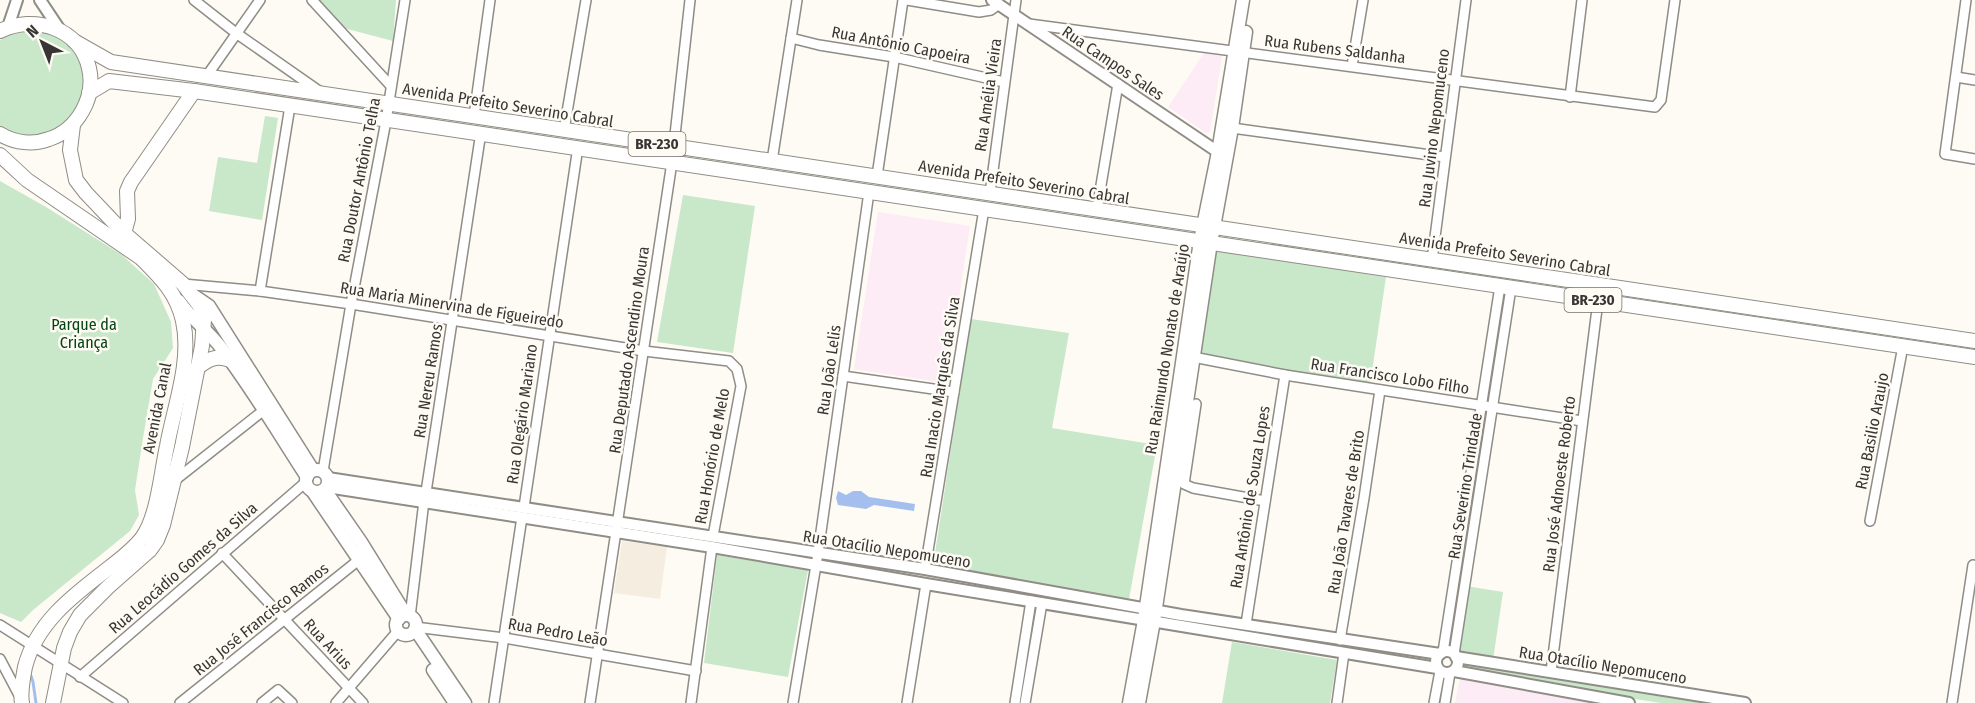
<svg xmlns="http://www.w3.org/2000/svg" width="1975" height="703" font-family="'Fira Sans Condensed',sans-serif">
<rect width="100%" height="100%" fill="#fefbf4"/>
<path fill="#f5eee0" d="M622,541L667,547L660,599L614,593Z"/>
<g fill="#fdebf6">
<path d="M1204,53L1222,56L1210,132L1206,133L1168,107Z"/>
<path d="M878,212L970,226L946,383L854,369Z"/>
<path d="M1460,679L1613,703H1455Z"/>
</g>
<g fill="#c9e7c9">
<path d="M318,0H396L393,41L340,27Z"/>
<path d="M39,30L58,36L74,49L83,67L86,88L73,118L45,136L23,137L0,127V40L19,31Z"/>
<path d="M265,116L278,118L262,220L209,211L218,157L257,163Z"/>
<path d="M0,181L46,207L122,255L154,284L171,322L173,348L153,379L143,438L135,490L139,515L130,531L33,610L21,622L0,613Z"/>
<path d="M683,195L755,206L733,353L657,342Z"/>
<path d="M1213,249L1386,277L1370,385L1195,354Z"/>
<path d="M971,319L1069,333L1052,428L1157,445L1129,599L933,566Z"/>
<path d="M1483,407L1491,408L1453,653L1447,651Z"/>
<path d="M717,555L808,570L788,677L704,663Z"/>
<path d="M1466,586L1503,592L1493,660L1456,656Z"/>
<path d="M1232,642L1337,660L1330,703H1222Z"/>
<path d="M1459,662L1718,703H1661L1635,699L1457,670Z"/>
</g>
<path fill="#a4bfed" d="M838,491L846,495L853,491H861L869,497L915,504L914,511L874,505L866,509L838,505L836,498Z"/>
<g fill="none" stroke-linecap="round" stroke-linejoin="round">
<path stroke="#a4bfed" stroke-width="3" d="M31,676L33,682L36,703"/>
<defs>
<g id="minor">
<path d="M194,0L236,33L319,91"/>
<path d="M312,0L391,86"/>
<path d="M907,0L979,12L991,10L999,4"/>
<path d="M1966,0L1945,154L1975,159"/>
<path d="M1029,24L1655,107L1661,100L1675,0"/>
<path d="M791,38L819,45L894,57L1004,82"/>
<path d="M1352,66L1363,0"/>
<path d="M206,77L260,0"/>
<path d="M1956,77L1975,80"/>
<path d="M1570,97L1582,0"/>
<path d="M474,116L490,0"/>
<path d="M1232,128L1445,157"/>
<path d="M564,130L586,0"/>
<path d="M772,161L797,0"/>
<path d="M877,176L903,0"/>
<path d="M990,193L1016,0"/>
<path d="M1097,209L1118,84"/>
<path d="M1432,260L1466,0"/>
<path d="M183,284L260,291L351,304L644,351L729,361L737,369L741,386L713,536"/>
<path d="M260,291L290,106"/>
<path d="M1193,357L1285,375L1582,421"/>
<path d="M843,376L954,392"/>
<path d="M1196,404L1184,484L1193,488L1265,501"/>
<path d="M323,471L351,304L386,121L405,0"/>
<path d="M174,481L264,410"/>
<path d="M426,492L481,132"/>
<path d="M524,507L578,147"/>
<path d="M1870,521L1903,346"/>
<path d="M222,553L363,703"/>
<path d="M925,569L984,209"/>
<path d="M410,617L424,501"/>
<path d="M1246,624L1285,375"/>
<path d="M0,625L123,703"/>
<path d="M415,627L504,638L696,671"/>
<path d="M1340,640L1364,498L1380,390"/>
<path d="M1443,652L1500,286"/>
<path d="M1454,654L1511,288"/>
<path d="M0,659L20,697"/>
<path d="M1551,672L1598,301"/>
<path d="M80,677L306,482"/>
<path d="M180,703L360,559"/>
<path d="M262,703L278,690L292,703"/>
<path d="M336,703L398,631"/>
<path d="M494,703L522,517"/>
<path d="M590,703L672,162L690,0"/>
<path d="M691,703L712,547"/>
<path d="M793,703L818,553L869,192"/>
<path d="M907,703L926,584"/>
<path d="M1015,703L1031,601"/>
<path d="M1025,703L1042,603"/>
<path d="M1337,703L1344,653"/>
<path d="M1434,703L1440,671"/>
<path d="M1445,703L1450,673"/>
<path d="M1952,703L1973,565"/>
</g>
<g id="tertiary">
<path d="M40,0L60,30"/>
<path d="M992,0L1218,152"/>
<path d="M8,27L17,0"/>
<path d="M328,478L925,569L1181,615L1440,654"/>
<path d="M327,487L712,547L926,584L1437,668"/>
<circle cx="1447" cy="662" r="11"/>
<path d="M1456,657L1745,703"/>
<path d="M1454,671L1629,703"/>
</g>
<g id="secondary">
<path d="M193,295L209,306L311,467"/>
<path d="M179,301C191,319 209,331 222,349C253,390 279,434 307,477"/>
<circle cx="317" cy="481" r="11"/>
<path d="M325,490L361,542L403,610"/>
<path d="M313,492L399,619"/>
<circle cx="406" cy="625" r="10"/>
<path d="M415,629L465,703"/>
<path d="M433,670L455,703"/>
<path d="M1129,703L1144,620L1200,241L1218,152L1243,0"/>
<path d="M1139,703L1154,621L1210,249L1232,128L1246,32"/>
</g>
<g id="primary">
<path d="M0,31C34,14 80,28 89,68C96,98 77,130 49,139C33,145 15,143 0,134"/>
<path d="M74,41L111,62L1975,341"/>
<path d="M89,93L109,81L194,91L1975,357"/>
<path d="M0,155L27,180L141,258C160,277 177,293 183,321C192,361 174,407 167,446C161,473 158,516 142,538C132,551 118,561 105,571C71,597 36,624 25,667C23,678 20,692 22,703"/>
<path d="M124,233L128,219L127,191L131,182L194,91"/>
<path d="M197,368C208,359 216,355 230,360"/>
<path d="M53,703L64,648L70,632L80,615L108,587L150,550L157,540L163,525L182,447L202,346L204,320L200,306L183,284L124,233L86,193L76,180L70,150L73,125"/>
</g>
</defs>
<use href="#minor" stroke="#908c86" stroke-width="12"/>
<use href="#tertiary" stroke="#908c86" stroke-width="14"/>
<use href="#secondary" stroke="#908c86" stroke-width="15"/>
<use href="#primary" stroke="#908c86" stroke-width="16"/>
<use href="#minor" stroke="#fff" stroke-width="9"/>
<use href="#tertiary" stroke="#fff" stroke-width="10"/>
<use href="#secondary" stroke="#fff" stroke-width="12"/>
<use href="#primary" stroke="#fff" stroke-width="14"/>
</g>
<g text-anchor="middle" dominant-baseline="central" stroke-width="5" stroke-linejoin="round" paint-order="stroke">
<g fill="#fefbf4" stroke="#73716e" stroke-width="1.5">
<rect x="628.5" y="132" width="57" height="24" rx="4.5"/>
<rect x="1564.5" y="288" width="57" height="24" rx="4.5"/>
</g>
<g font-size="15" font-weight="bold" fill="#383634">
<text x="657" y="144">BR-230</text>
<text x="1593" y="300">BR-230</text>
</g>
<g font-size="16" fill="#383634" stroke="#fefbf4">
<text transform="translate(901 45) rotate(11)">Rua Antônio Capoeira</text>
<text transform="translate(1335 49) rotate(7)">Rua Rubens Saldanha</text>
<text transform="translate(1113 63) rotate(34)">Rua Campos Sales</text>
<text transform="translate(988 95) rotate(-82)">Rua Amélia Vieira</text>
<text transform="translate(508 105) rotate(9)">Avenida Prefeito Severino Cabral</text>
<text transform="translate(1434 128) rotate(-83)">Rua Juvino Nepomuceno</text>
<text transform="translate(359 180) rotate(-79)">Rua Doutor Antônio Telha</text>
<text transform="translate(1024 182) rotate(9)">Avenida Prefeito Severino Cabral</text>
<text transform="translate(1505 254) rotate(9)">Avenida Prefeito Severino Cabral</text>
<text transform="translate(452 305) rotate(9)">Rua Maria Minervina de Figueiredo</text>
<text transform="translate(1167 349) rotate(-81)">Rua Raimundo Nonato de Araújo</text>
<text transform="translate(629 350) rotate(-82)">Rua Deputado Ascendino Moura</text>
<text transform="translate(829 370) rotate(-82)">Rua João Lelis</text>
<text transform="translate(1390 376) rotate(9)">Rua Francisco Lobo Filho</text>
<text transform="translate(428 381) rotate(-81)">Rua Nereu Ramos</text>
<text transform="translate(940 387) rotate(-81)">Rua Inacio Marquês da Silva</text>
<text transform="translate(157 408) rotate(-79)">Avenida Canal</text>
<text transform="translate(522 414) rotate(-82)">Rua Olegário Mariano</text>
<text transform="translate(1872 431) rotate(-79)">Rua Basilio Araujo</text>
<text transform="translate(712 456) rotate(-80)">Rua Honório de Melo</text>
<text transform="translate(1559 484) rotate(-83)">Rua José Adnoeste Roberto</text>
<text transform="translate(1465 486) rotate(-81)">Rua Severino Trindade</text>
<text transform="translate(1250 497) rotate(-81)">Rua Antônio de Souza Lopes</text>
<text transform="translate(1346 512) rotate(-81)">Rua João Tavares de Brito</text>
<text transform="translate(887 549) rotate(9)">Rua Otacílio Nepomuceno</text>
<text transform="translate(183 568) rotate(-41)">Rua Leocádio Gomes da Silva</text>
<text transform="translate(261 619) rotate(-39)">Rua José Francisco Ramos</text>
<text transform="translate(558 632) rotate(10)">Rua Pedro Leão</text>
<text transform="translate(328 644) rotate(47)">Rua Arius</text>
<text transform="translate(1603 665) rotate(9)">Rua Otacílio Nepomuceno</text>
</g>
<g font-size="16" fill="#054511" stroke="#fefbf4">
<text x="84" y="324">Parque da<tspan x="84" dy="18">Criança</tspan></text>
</g>
</g>
<g transform="translate(42 42) rotate(318)" stroke="#fefbf4" stroke-width="4.5" paint-order="stroke">
<path d="M0-4.5L10 22L0 15L-10 22Z" fill="#383634"/>
<text y="-9" font-size="16" font-weight="bold" text-anchor="middle" fill="#383634">N</text>
</g>
</svg>
